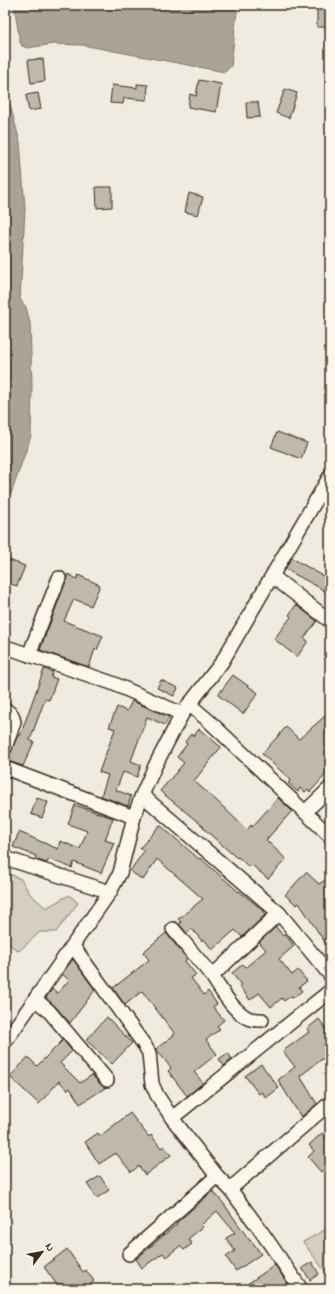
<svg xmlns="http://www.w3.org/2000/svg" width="335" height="1294" font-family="'Indie Flower',sans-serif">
<rect width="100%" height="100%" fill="#f0ebe0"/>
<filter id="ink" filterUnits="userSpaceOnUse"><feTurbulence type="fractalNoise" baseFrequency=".025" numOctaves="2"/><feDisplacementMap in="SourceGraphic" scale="8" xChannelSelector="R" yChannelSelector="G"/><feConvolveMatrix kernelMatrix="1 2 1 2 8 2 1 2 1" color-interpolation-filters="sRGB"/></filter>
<g filter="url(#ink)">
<g fill="#d5cec3" stroke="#887c70">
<path d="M5,872L21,879L30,894L46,908L69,895L78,903L56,932H40L19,951L5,942Z"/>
<path d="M330,1227V1289H317L330,1278L303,1242Z"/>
</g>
<g fill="#aca397" stroke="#7f7367">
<path d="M14,5H228L233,7L237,11L231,66L225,72L82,45L53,44L28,48L22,46L20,42Z"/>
<path d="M5,86L20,142L25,209L20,299L26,307L30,323L32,385L31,436L11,494L5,497Z"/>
</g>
<g fill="#c0b8ad" stroke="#3b2a1e">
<path d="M317,5H329L330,27H317Z"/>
<path d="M43,59L45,81L31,83L28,60Z"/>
<path d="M199,80L221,84L216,112L188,107L190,94L196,96Z"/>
<path d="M137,84L148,85L147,100L124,98L123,104L110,103L112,85L137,88Z"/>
<path d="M285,89L297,93L289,118L276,113Z"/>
<path d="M38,93L41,109L29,111L26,95Z"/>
<path d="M246,102H258L260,117L247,118Z"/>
<path d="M96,187H112V207L97,208Z"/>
<path d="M189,193L203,197L198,215L185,212Z"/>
<path d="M277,432L307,443L301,459L271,447Z"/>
<path d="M292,558L330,580V595L320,588L285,569Z"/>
<path d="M9,560L25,566L17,586L5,582V570Z"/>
<path d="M68,574L77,579L78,575L100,585L91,606L74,599L64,621L103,636L97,650L95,649L89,667L40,650L66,581Z"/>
<path d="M296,605L317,621L304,638L308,641L297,657L274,639L291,617L289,615Z"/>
<path d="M44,669L53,672L51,677L57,679L49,700L45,699L30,740L34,742L23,766L5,760V756L10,754L18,735L20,736Z"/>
<path d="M233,675L258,693L243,714L218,695Z"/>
<path d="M161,680L178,688L174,696L157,688Z"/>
<path d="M132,701L169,717L165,725L147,717L131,761L141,765L137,777L123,772L116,790L131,796L128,806L101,796L108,775L99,772L115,729L109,727L117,707L127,711Z"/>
<path d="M325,716L330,723V770L310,792L308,789L305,792L300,788L298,792L288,783L291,780L262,754L286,727L299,739Z"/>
<path d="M199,729L221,747L194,781L218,802L247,830L251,825L252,827L278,798L292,811L266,840L286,859L268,879L252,865L249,867L238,857L237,858L231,853L203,828L204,827L160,791L184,763L177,757L187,744L185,742L191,734L194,736Z"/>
<path d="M37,798L48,802L42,818L31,814Z"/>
<path d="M75,805L113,818L105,840L114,843L101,873L74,862L72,868L49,859L47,863L35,859L36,856L13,847L19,832L58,849L60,841L80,849L87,831L68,824Z"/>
<path d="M160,825L199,859L200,858L239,892V891L264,911L265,915L242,937L235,930L212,950L204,939L202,941L192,929L187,933L179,924L181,922L178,919L203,899L157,859L143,880L130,871L144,851L140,848Z"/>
<path d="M306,872L319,884L330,877V950L299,903L297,905L285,895Z"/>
<path d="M276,927L283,936L285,934L294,946L279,959L292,975L298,970L307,981L299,987L302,991L293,998L291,996L284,1001L282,998L271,1007L259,993L250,1000L239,986L241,985L232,973L243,964L246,967L266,950L259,942Z"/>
<path d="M166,933L187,959L185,961L196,975L191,978L204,995L208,991L217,1004L213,1007L224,1020L217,1026L220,1029L206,1040L217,1054L194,1072L203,1083L187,1096L168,1071L171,1068L156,1049L175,1034L142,991L125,1005L113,988L149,960L143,952Z"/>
<path d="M73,959L95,990L70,1023L55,1006L46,998L52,989L58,993L69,980L62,974Z"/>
<path d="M107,1017L132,1043L112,1064L86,1040Z"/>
<path d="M319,1019L330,1034V1053L300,1076L317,1104L301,1117L278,1080L295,1067L283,1051L309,1032L307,1029Z"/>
<path d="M63,1040L72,1051L60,1063L80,1083L92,1075L101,1085L105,1088L80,1104L70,1088L68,1090L59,1081L39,1104L10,1077L28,1057L37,1066Z"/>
<path d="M228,1053L232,1059L224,1066L219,1059Z"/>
<path d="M261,1064L279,1088L266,1098L262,1092L259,1094L245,1076Z"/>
<path d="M130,1113L149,1137L151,1135L161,1148L164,1146L171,1155L145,1175L139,1166L131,1172L116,1153L99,1164L85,1142L98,1133L100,1136Z"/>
<path d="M322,1133L330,1142V1165L321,1172L308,1157L314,1151L309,1145Z"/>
<path d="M100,1176L109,1190L97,1198L87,1184Z"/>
<path d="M213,1191L224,1204L250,1241L251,1240L261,1254L236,1271L226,1257L235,1251L226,1238L235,1233L217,1211L201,1225L203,1227L188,1239L192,1244L184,1250L180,1246L166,1257L163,1253L142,1268L136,1259L177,1224L176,1223Z"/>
<path d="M67,1249L83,1272L86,1270L94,1281L90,1285L93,1289H64L60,1283L57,1285L44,1267Z"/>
<path d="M312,1262L319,1274L310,1280L302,1268Z"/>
<path d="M275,1265L287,1283L278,1289H240Z"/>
</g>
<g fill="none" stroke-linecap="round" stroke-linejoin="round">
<defs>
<g id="minor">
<path d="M272,576L330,621"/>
<path d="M9,648L112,683L182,714"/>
<path d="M29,655L59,578"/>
<path d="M189,704L210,722L330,836"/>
<path d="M5,709L12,715L14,722L5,748"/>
<path d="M5,768L134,817"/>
<path d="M142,795L279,913L330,975"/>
<path d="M305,812L330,788"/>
<path d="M5,858L110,892"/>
<path d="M173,929L212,976L279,913"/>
<path d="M73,946L145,1046L149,1053L152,1084L157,1095L172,1118L217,1176L230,1189L261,1231L301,1289"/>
<path d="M212,976C221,990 234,1013 250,1019C254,1020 258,1020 262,1020"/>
<path d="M35,999L49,1011L107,1080"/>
<path d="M5,1042L110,892L120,873L134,817L142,795L155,766L182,714L222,662L330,476"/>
<path d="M172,1118L330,991"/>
<path d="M230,1189L330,1103"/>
<path d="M129,1254L217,1176"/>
</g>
</defs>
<use href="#minor" stroke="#3b2a1e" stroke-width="16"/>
<use href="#minor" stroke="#fbf7ec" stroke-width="13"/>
</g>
</g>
<rect width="335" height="1294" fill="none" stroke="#fbf7ec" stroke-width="20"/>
<rect x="10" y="10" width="315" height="1274" fill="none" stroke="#3b2a1e" stroke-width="1.5" filter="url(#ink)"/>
<g transform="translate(42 1252) rotate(58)" stroke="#fbf7ec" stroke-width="3" paint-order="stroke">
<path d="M0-3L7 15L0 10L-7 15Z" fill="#3b2a1e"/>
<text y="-6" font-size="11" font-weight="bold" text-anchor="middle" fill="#3b2a1e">N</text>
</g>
</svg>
